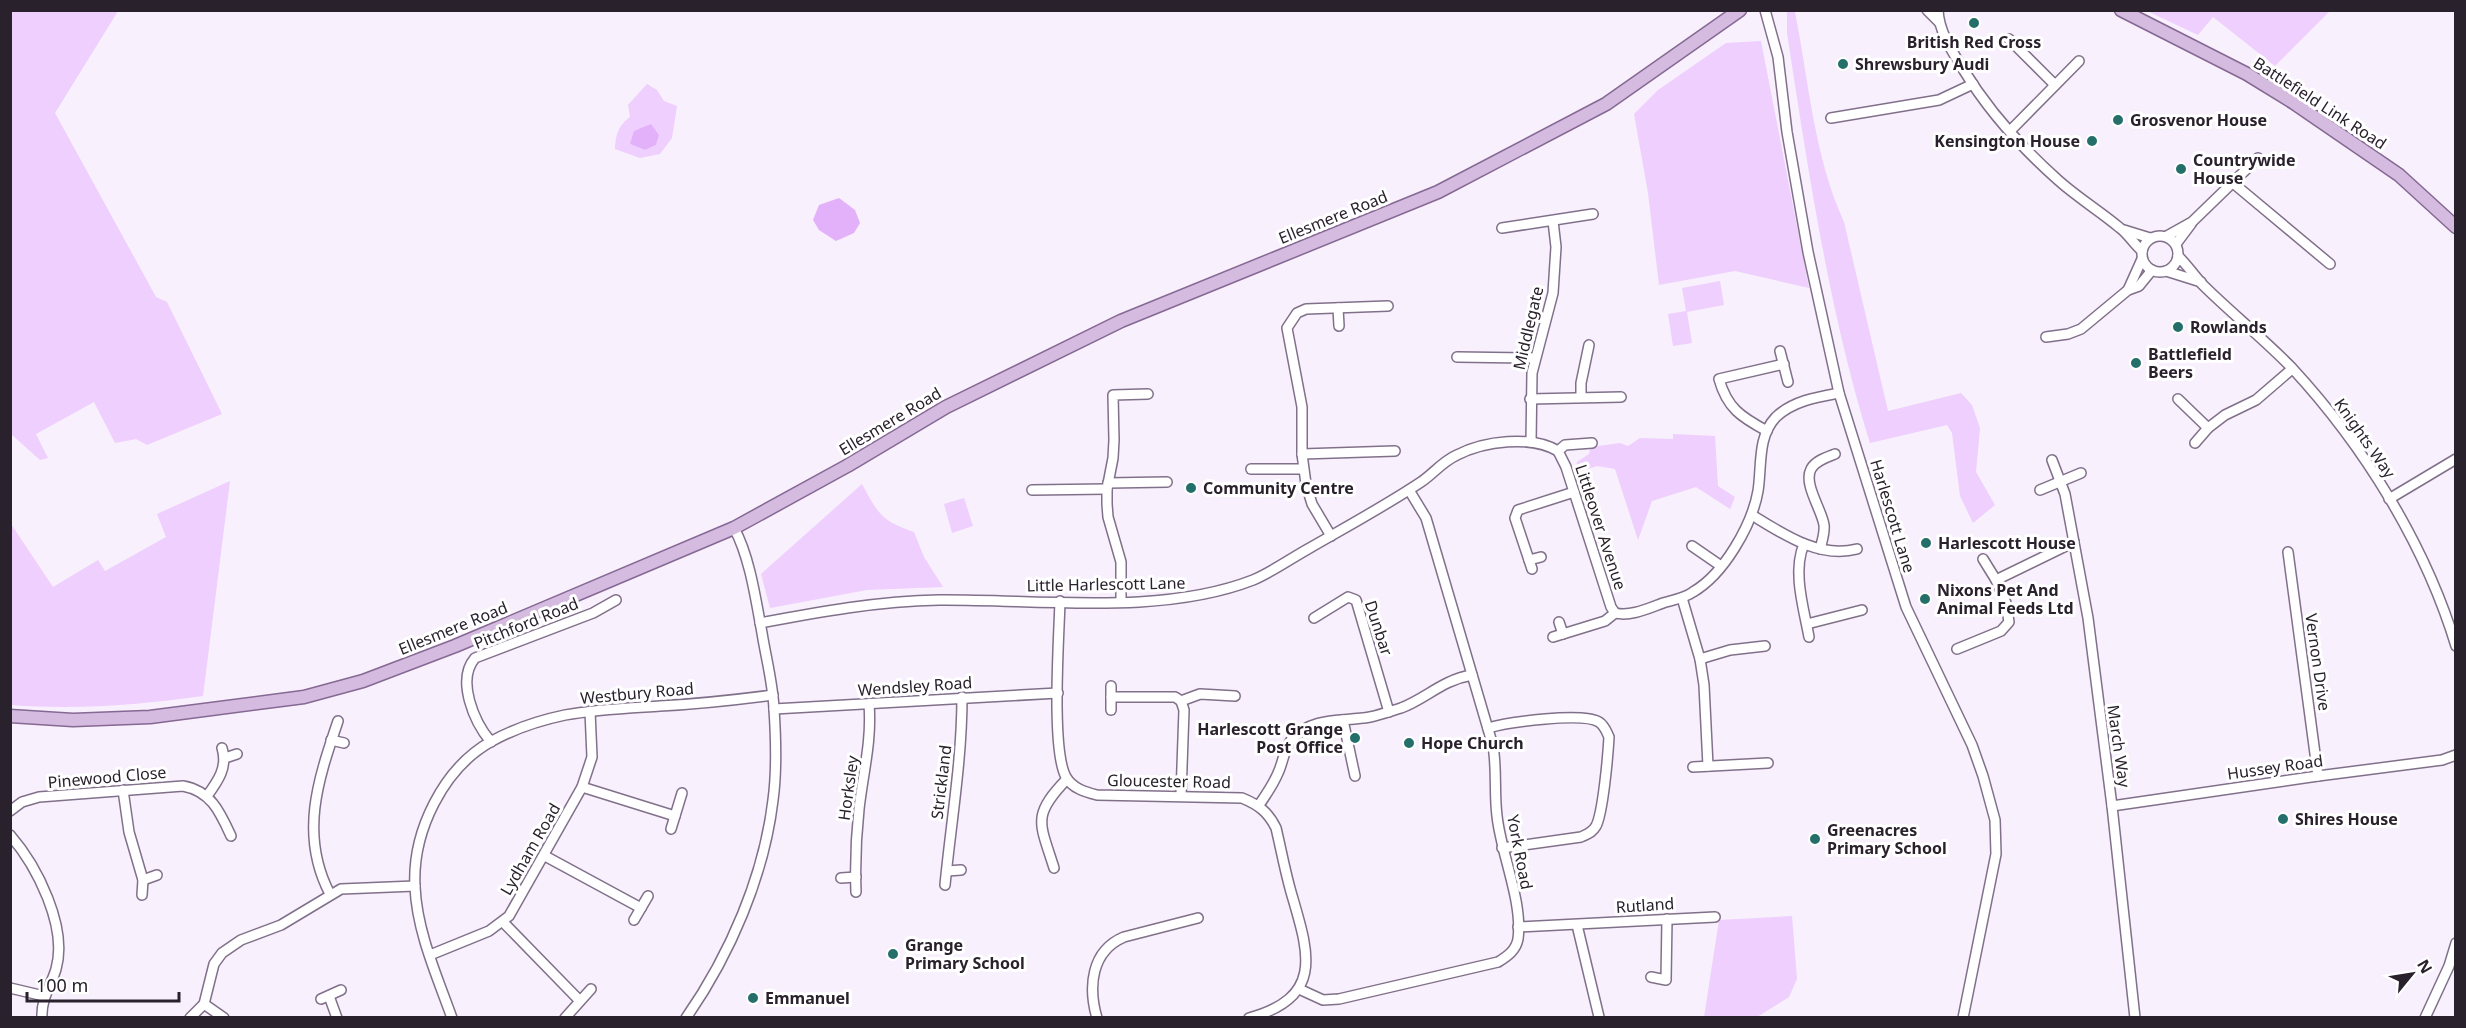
<svg xmlns="http://www.w3.org/2000/svg" width="2466" height="1028" font-family="'Noto Sans',sans-serif">
<rect width="100%" height="100%" fill="#f8f0fc"/>
<g fill="#eecffd" fill-rule="evenodd">
<path d="M11,10L118,11L55,113L156,297L167,302L222,414L147,445L136,439L115,443L94,402L36,434L48,458L40,460L11,434Z"/>
<path d="M2147,11H2330L2275,66L2213,17L2198,35Z"/>
<path d="M1787,12H1795C1809,83 1814,156 1844,222L1888,411L1961,393L1972,405L1980,428L1976,472L1995,505L1973,523L1960,496L1952,433L1947,425L1870,443C1829,312 1808,169 1787,33Z"/>
<path d="M1761,41L1809,288L1735,271L1659,285L1648,193L1634,114L1658,90L1726,43Z"/>
<path d="M647,84L657,90L664,101L677,106L672,138L660,154L640,158L615,149C616,134 618,126 630,117L628,105ZM650,124L659,135L656,145L645,150L630,144Z"/>
<path d="M1720,281L1724,305L1687,312L1692,343L1673,346L1668,314L1686,311L1682,288Z"/>
<path d="M1673,434L1715,436L1718,486L1735,497L1730,509L1696,487L1652,501L1638,540L1615,469L1597,466L1575,473L1577,462L1589,454L1591,447L1620,443L1628,446L1640,438L1673,439Z"/>
<path d="M230,481L203,696C139,705 75,710 11,705V524L53,587L98,560L105,571L166,537L157,514Z"/>
<path d="M862,484C878,514 882,521 914,532L924,557L943,587L867,590L770,608L761,574Z"/>
<path d="M964,498L973,526L952,533L944,504Z"/>
<path d="M1792,916L1797,979L1789,997L1757,1017H1704L1719,920Z"/>
</g>
<g fill="#e3b0fa">
<path d="M651,124L659,135L656,145L645,150L630,144L634,131Z"/>
<path d="M839,198L855,210L860,223L854,233L836,241L819,230L813,220L819,205Z"/>
</g>
<g fill="none" stroke-linecap="round" stroke-linejoin="round">
<defs>
<g id="minor">
<path d="M1765,10L1778,57L1787,132L1808,252L1839,393L1906,607L1972,745L1983,776L1995,820L1996,854L1963,1018"/>
<path d="M1927,10L1939,22"/>
<path d="M1938,10C1939,32 1952,51 1963,69C1988,110 2022,148 2058,180C2078,198 2100,211 2120,228C2128,234 2134,244 2142,251"/>
<path d="M2009,39L2055,85"/>
<path d="M1831,118L1939,100L1973,84"/>
<path d="M2010,131L2079,61"/>
<path d="M2233,183L2330,264"/>
<path d="M1502,228L1593,214"/>
<path d="M2124,230L2150,238"/>
<circle cx="2160" cy="254" r="18"/>
<path d="M2167,236L2192,222L2258,158"/>
<path d="M2176,244L2191,224"/>
<path d="M2178,256C2187,265 2194,275 2202,284C2231,313 2263,338 2292,368C2364,446 2425,544 2456,646"/>
<path d="M2166,271L2201,282"/>
<path d="M2128,290L2142,259"/>
<path d="M1338,308L1339,326"/>
<path d="M2046,337L2068,334L2081,329L2128,290L2139,286L2152,270"/>
<path d="M1780,351L1788,382"/>
<path d="M1457,357L1535,358"/>
<path d="M1581,397V383L1589,345"/>
<path d="M1530,399L1621,397"/>
<path d="M2178,399L2208,428"/>
<path d="M1767,431C1741,417 1727,408 1719,379L1784,364"/>
<path d="M1531,442L1532,373L1553,293L1556,247L1553,221"/>
<path d="M2195,443L2208,428L2225,415L2256,400L2292,369"/>
<path d="M1558,451L1566,467L1611,607L1615,613"/>
<path d="M1302,454L1395,451"/>
<path d="M2052,460L2065,494L2088,618L2112,806L2135,1018"/>
<path d="M1251,469H1303"/>
<path d="M1108,483L1167,482"/>
<path d="M1032,490L1107,489"/>
<path d="M2040,490L2081,473"/>
<path d="M2389,499L2456,459"/>
<path d="M1752,515C1783,534 1819,559 1857,549"/>
<path d="M1331,536L1312,504L1306,484L1302,454V407L1287,328L1297,313L1306,309L1388,306"/>
<path d="M1804,544C1792,572 1804,609 1809,637"/>
<path d="M1692,546L1721,566"/>
<path d="M1820,549C1822,541 1825,533 1824,525C1822,510 1803,484 1811,469C1815,461 1827,457 1835,454"/>
<path d="M2288,552L2318,776"/>
<path d="M1983,559L1996,580"/>
<path d="M1529,560L1541,557"/>
<path d="M1532,569L1515,518L1518,510L1574,492"/>
<path d="M1682,598L1700,659L1704,685L1708,766"/>
<path d="M1060,601C1059,637 1051,750 1066,777C1072,788 1085,792 1097,795L1242,798C1259,805 1268,812 1276,828C1281,849 1285,871 1291,892C1308,951 1326,997 1249,1018"/>
<path d="M1121,601V562L1108,517L1107,504V489L1113,458L1114,440L1113,395L1148,394"/>
<path d="M1615,613C1631,617 1649,608 1663,603C1673,600 1685,598 1693,592C1724,574 1752,525 1758,491C1762,466 1757,437 1776,417C1793,401 1817,397 1839,393"/>
<path d="M1314,618L1348,597L1356,600L1389,712"/>
<path d="M1559,622L1563,634"/>
<path d="M760,623C819,612 878,601 939,600C1038,599 1161,616 1253,580C1272,572 1290,559 1308,549C1346,527 1385,506 1421,482C1433,474 1443,461 1457,455C1484,441 1531,435 1558,451L1565,445L1592,443"/>
<path d="M1807,624L1862,610"/>
<path d="M1553,637L1605,621L1615,613"/>
<path d="M1957,649L2001,631L2009,622L2006,603L1996,580L2074,542"/>
<path d="M1700,659L1730,650L1765,646"/>
<path d="M1111,686V710"/>
<path d="M1111,697H1175L1181,701L1200,694L1235,696"/>
<path d="M774,709L1058,693"/>
<path d="M1343,720L1355,776"/>
<path d="M1488,728C1508,722 1583,712 1599,722C1605,726 1606,731 1609,737C1608,755 1603,813 1596,826C1592,833 1587,834 1581,837L1502,848"/>
<path d="M331,740L344,743"/>
<path d="M491,742C474,722 456,680 475,658L593,613L616,600"/>
<path d="M225,758L237,754"/>
<path d="M1693,767L1768,763"/>
<path d="M582,787L675,816"/>
<path d="M123,790L129,832L143,880L142,895"/>
<path d="M1181,795L1184,710L1181,701"/>
<path d="M207,796C218,781 228,767 222,748"/>
<path d="M1259,805C1266,795 1273,785 1278,773C1283,763 1284,748 1292,739C1313,716 1342,722 1370,717C1380,715 1391,711 1401,708C1427,698 1442,680 1472,675"/>
<path d="M2112,806L2318,776L2442,760L2456,755"/>
<path d="M10,811L22,802L39,797L183,786C211,791 220,812 231,836"/>
<path d="M671,829L682,793"/>
<path d="M10,835C37,866 68,927 56,969C51,986 41,998 42,1018"/>
<path d="M545,856L641,908"/>
<path d="M1054,868C1040,823 1031,816 1067,779"/>
<path d="M947,871L961,870"/>
<path d="M841,878L856,877"/>
<path d="M143,880L157,875"/>
<path d="M945,885C951,823 962,760 962,697"/>
<path d="M856,892C855,864 856,837 859,809C863,773 872,741 869,704"/>
<path d="M330,894C299,835 318,780 338,721"/>
<path d="M634,920L648,896"/>
<path d="M503,922L580,1001"/>
<path d="M1577,925L1599,1017"/>
<path d="M1518,927L1715,917"/>
<path d="M430,955L489,931L509,916L582,787L592,757L590,711"/>
<path d="M1651,977L1666,980L1667,919"/>
<path d="M10,988L44,996"/>
<path d="M1299,989L1323,1000L1339,999L1498,962C1508,956 1516,950 1518,939C1523,902 1501,854 1497,816C1494,792 1497,769 1493,746L1426,518L1409,490"/>
<path d="M329,996L337,1018"/>
<path d="M321,999L341,990"/>
<path d="M204,1004L224,1018"/>
<path d="M190,1018L204,1004L214,964L222,953L241,940L281,925L341,889L415,886"/>
<path d="M452,1018C437,976 417,932 415,887C412,832 443,768 492,741C514,729 541,720 565,715C597,709 628,708 660,706C698,704 735,700 773,695"/>
<path d="M565,1018L591,989"/>
<path d="M686,1018C730,955 764,876 773,800C777,771 776,739 774,709C773,684 766,658 762,633C756,601 750,557 734,528"/>
<path d="M1097,1018C1088,987 1091,951 1124,937L1198,918"/>
<path d="M2425,1018L2449,966L2456,943"/>
</g>
<g id="major">
<path d="M2121,10L2247,74L2294,103L2399,175L2456,227"/>
<path d="M10,716L73,720L150,717L304,697L363,681L455,646L734,528L847,466L946,407L1121,321L1438,192L1606,104L1740,10"/>
</g>
</defs>
<use href="#minor" stroke="#81708a" stroke-width="12"/>
<use href="#major" stroke="#856893" stroke-width="15"/>
<use href="#minor" stroke="#fff" stroke-width="9"/>
<use href="#major" stroke="#d4bbdf" stroke-width="12"/>
</g>
<g fill="#256f6b" stroke="#fff" stroke-width="2">
<circle cx="1974" cy="23" r="6"/>
<circle cx="1843" cy="64" r="6"/>
<circle cx="2118" cy="120" r="6"/>
<circle cx="2092" cy="141" r="6"/>
<circle cx="2181" cy="169" r="6"/>
<circle cx="2178" cy="327" r="6"/>
<circle cx="2136" cy="363" r="6"/>
<circle cx="1191" cy="488" r="6"/>
<circle cx="1926" cy="543" r="6"/>
<circle cx="1925" cy="599" r="6"/>
<circle cx="1355" cy="738" r="6"/>
<circle cx="1409" cy="743" r="6"/>
<circle cx="2283" cy="819" r="6"/>
<circle cx="1815" cy="839" r="6"/>
<circle cx="893" cy="954" r="6"/>
<circle cx="753" cy="998" r="6"/>
</g>
<g text-anchor="middle" dominant-baseline="central" stroke-width="6" stroke-linejoin="round" paint-order="stroke">
<g font-size="16" font-weight="bold" fill="#29212c" stroke="#fff" text-anchor="start">
<text x="1974" y="42" text-anchor="middle">British Red Cross</text>
<text x="1855" y="64">Shrewsbury Audi</text>
<text x="2130" y="120">Grosvenor House</text>
<text x="2080" y="141" text-anchor="end">Kensington House</text>
<text x="2193" y="160">Countrywide<tspan x="2193" dy="18">House</tspan></text>
<text x="2190" y="327">Rowlands</text>
<text x="2148" y="354">Battlefield<tspan x="2148" dy="18">Beers</tspan></text>
<text x="1203" y="488">Community Centre</text>
<text x="1938" y="543">Harlescott House</text>
<text x="1937" y="590">Nixons Pet And<tspan x="1937" dy="18">Animal Feeds Ltd</tspan></text>
<text x="1343" y="729" text-anchor="end">Harlescott Grange<tspan x="1343" dy="18">Post Office</tspan></text>
<text x="1421" y="743">Hope Church</text>
<text x="2295" y="819">Shires House</text>
<text x="1827" y="830">Greenacres<tspan x="1827" dy="18">Primary School</tspan></text>
<text x="905" y="945">Grange<tspan x="905" dy="18">Primary School</tspan></text>
<text x="765" y="998">Emmanuel</text>
</g>
<g font-size="16" fill="#29212c" stroke="#fff">
<text transform="translate(2320 103) rotate(33)">Battlefield Link Road</text>
<text transform="translate(1333 217) rotate(-22)">Ellesmere Road</text>
<text transform="translate(1528 328) rotate(-77)">Middlegate</text>
<text transform="translate(890 421) rotate(-31)">Ellesmere Road</text>
<text transform="translate(2365 438) rotate(55)">Knights Way</text>
<text transform="translate(1893 516) rotate(73)">Harlescott Lane</text>
<text transform="translate(1601 527) rotate(72)">Littleover Avenue</text>
<text transform="translate(1106 584) rotate(-1)">Little Harlescott Lane</text>
<text transform="translate(526 623) rotate(-22)">Pitchford Road</text>
<text transform="translate(453 628) rotate(-22)">Ellesmere Road</text>
<text transform="translate(1379 628) rotate(72)">Dunbar</text>
<text transform="translate(2318 662) rotate(82)">Vernon Drive</text>
<text transform="translate(915 686) rotate(-4)">Wendsley Road</text>
<text transform="translate(637 693) rotate(-5)">Westbury Road</text>
<text transform="translate(2119 746) rotate(82)">March Way</text>
<text transform="translate(2275 767) rotate(-8)">Hussey Road</text>
<text transform="translate(107 777) rotate(-5)">Pinewood Close</text>
<text transform="translate(1169 781) rotate(1)">Gloucester Road</text>
<text transform="translate(941 782) rotate(-83)">Strickland</text>
<text transform="translate(848 788) rotate(-82)">Horksley</text>
<text transform="translate(530 849) rotate(-60)">Lydham Road</text>
<text transform="translate(1520 852) rotate(79)">York Road</text>
<text transform="translate(1645 905) rotate(-4)">Rutland</text>
</g>
</g>
<rect width="2466" height="1028" fill="none" stroke="#29212c" stroke-width="24"/>
<g transform="translate(2412 974) rotate(60)" stroke="#ffffff" stroke-width="4.5" paint-order="stroke">
<path d="M0-4.5L10 22L0 15L-10 22Z" fill="#29212c"/>
<text y="-9" font-size="16" font-weight="bold" text-anchor="middle" fill="#29212c">N</text>
</g>
<path d="M27 992v9h152v-9" fill="none" stroke="#29212c" stroke-width="3"/>
<text x="36" y="992" font-size="18" fill="#29212c" stroke="#ffffff" stroke-width="4.5" paint-order="stroke">100 m</text>
</svg>
